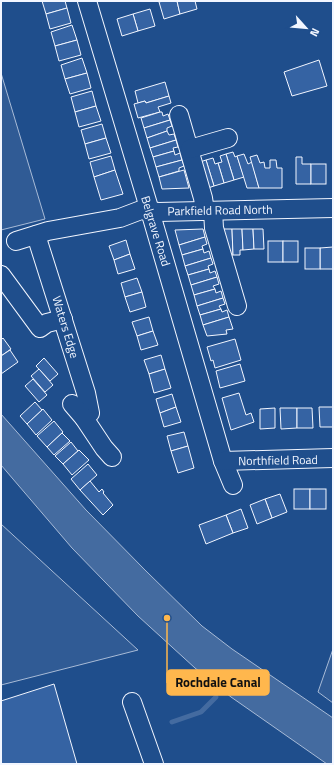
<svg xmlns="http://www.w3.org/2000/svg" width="334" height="765" font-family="'Titillium Web',sans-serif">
<rect width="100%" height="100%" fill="#1f4e8c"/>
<g fill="#305b95" stroke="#a8bbd7">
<path d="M1,73L45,219L1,230Z"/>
<path d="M1,524L138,650L1,685Z"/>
<path d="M333,649V703L318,692Z"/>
</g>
<path fill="#446ba0" stroke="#a8bbd7" d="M1,414L86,510L145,570L202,626L232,649L333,718V764H327L231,697L195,668L138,616L72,548L1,465Z"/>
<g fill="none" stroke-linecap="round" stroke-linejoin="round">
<path stroke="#446ba0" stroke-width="5" d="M172,722L201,712L216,697"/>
</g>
<g fill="#3563a3" stroke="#f2f6ff">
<path d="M42,1H65L67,8L46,14Z"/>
<path d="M163,1H177L180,14L164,19L159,2Z"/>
<path d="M177,1H195L197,9L180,14Z"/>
<path d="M67,8L71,23L50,29L46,14Z"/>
<path d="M150,9L155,26L138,31L133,14Z"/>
<path d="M133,14L138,31L122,36L117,19Z"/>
<path d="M72,25L77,40L55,46L51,32Z"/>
<path d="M77,40L81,55L59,61L55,46Z"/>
<path d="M82,58L87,73L65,79L61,65Z"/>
<path d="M319,60L327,86L292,96L284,72Z"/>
<path d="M87,73L91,88L70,94L65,79Z"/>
<path d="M165,82L169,96L146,103L145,101L138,103L135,91Z"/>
<path d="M92,91L96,106L75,112L71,97Z"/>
<path d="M169,96L171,103L158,107L160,112L138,118L134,104L145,101L146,103Z"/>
<path d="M96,106L101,121L79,127L75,112Z"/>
<path d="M160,112H162L163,116L168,114L170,120L144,128L141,118Z"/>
<path d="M170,120L172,126L167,128V131L147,138L144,128Z"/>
<path d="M102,124L106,138L85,144L81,130Z"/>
<path d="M167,131L169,135L174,134L176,140L150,148L147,138Z"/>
<path d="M106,138L111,153L89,159L85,144Z"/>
<path d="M176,140L178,147L173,148L174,151L153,157L150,148Z"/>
<path d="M174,151L175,155L180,153L182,160L156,167L153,157Z"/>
<path d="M233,152L235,157L237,156L244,177L234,180L226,154Z"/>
<path d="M226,154L234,180L224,183L218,163L222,162L220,156Z"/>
<path d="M244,154L248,164L252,162L259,188H247L237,156Z"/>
<path d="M257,155L260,163L264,162L265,168H270V160H276L277,168H282V188H259L250,157Z"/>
<path d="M111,156L115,170L94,177L90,162Z"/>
<path d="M296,157H302V164H311V184H296Z"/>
<path d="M213,158L215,164L218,163L224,183L214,186L206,160Z"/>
<path d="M182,160L184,166L179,168V171L159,177L156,167Z"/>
<path d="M206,160L214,186L205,189L197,163Z"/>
<rect x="311" y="164" width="15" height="20"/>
<path d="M115,170L123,194L101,200L94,177Z"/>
<path d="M184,170L189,188L162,189L159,177Z"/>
<path d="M203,229L205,237L179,245L175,230Z"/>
<path d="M219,229H232L233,255L228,256Z"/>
<path d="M232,229H242L243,250H240V255H233Z"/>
<path d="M242,229H253L254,249L243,250Z"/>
<path d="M253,229H263L264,249H254Z"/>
<path d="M205,237L207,244L202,246L203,249L182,255L179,245Z"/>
<path d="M126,240L130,254L114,260L109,246Z"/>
<rect x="268" y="241" width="15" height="21"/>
<rect x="283" y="241" width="15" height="21"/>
<path d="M333,247V269H320V248Z"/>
<rect x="305" y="248" width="15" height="21"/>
<path d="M203,249L204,253L209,251L211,258L185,266L182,255Z"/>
<path d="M130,254L135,269L118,274L114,260Z"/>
<path d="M211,258L213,264L208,266L209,269L188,275L185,266Z"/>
<path d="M209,269L210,273L215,271L217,277L191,285L188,275Z"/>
<path d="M217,277L219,284L213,286L215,289L194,295L191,285Z"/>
<path d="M137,278L142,292L125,297L121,283Z"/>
<path d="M215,289L216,293L221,291L223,298L197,306L194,295Z"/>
<path d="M142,292L146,307L130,312L125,297Z"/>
<path d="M223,298L225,304L219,306L221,309L200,315L197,306Z"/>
<path d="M221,309L222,312L227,310L229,317L203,325L200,315Z"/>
<path d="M149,317L153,331L137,336L132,322Z"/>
<path d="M229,317L233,329L226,330L227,334L207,336L203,325Z"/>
<path d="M153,331L158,345L141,350L137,336Z"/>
<path d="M3,338L11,349L1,356V340Z"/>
<path d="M235,339L241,360L215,368L213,360L211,361L207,347Z"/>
<path d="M10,350L18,362L1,374V356Z"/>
<path d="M161,355L165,369L149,374L144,360Z"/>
<path d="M44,358L58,374L50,381L36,366Z"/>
<path d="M240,364L245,381L220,388L216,371Z"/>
<path d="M39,369L53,385L45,392L31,376Z"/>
<path d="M165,369L171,388L154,393L149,374Z"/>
<path d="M33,379L47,395L39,402L25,386Z"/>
<path d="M239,393L246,415L251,413L254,422L231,430L222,398Z"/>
<path d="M172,394L176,407L160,413L156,399Z"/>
<path d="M35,402L42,410L27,424L20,416Z"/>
<path d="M176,407L181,422L164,427L160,413Z"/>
<path d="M319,407H333V427H320Z"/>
<path d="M275,408V428L260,429V409Z"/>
<path d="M280,408H297V428L281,429Z"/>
<path d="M297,408H312L313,428H297Z"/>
<path d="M43,409L52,420L36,435L27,424Z"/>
<path d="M54,421L63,432L47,447L37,436Z"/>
<path d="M184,432L188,446L171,451L167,436Z"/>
<path d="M62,433L70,441L54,455L47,447Z"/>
<path d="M71,442L78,451L63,464L55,456Z"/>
<path d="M188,446L194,468L178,473L171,451Z"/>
<path d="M79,450L89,460L72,475L63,464Z"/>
<path d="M88,464L97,475L80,490L71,479Z"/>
<path d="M90,481L99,492L102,489L104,492L103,493L113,505L103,515L80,490Z"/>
<rect x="294" y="489" width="16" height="20"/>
<rect x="310" y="489" width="16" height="20"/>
<path d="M280,494L287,512L272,518L265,499Z"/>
<path d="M265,499L272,518L257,524L250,505Z"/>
<path d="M241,509L248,528L233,533L226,515Z"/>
<path d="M226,515L233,533L206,544L199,525Z"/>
<path d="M54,684L77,764H1V701Z"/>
</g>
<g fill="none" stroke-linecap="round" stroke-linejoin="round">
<defs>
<g id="minor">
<path d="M87,1L150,211L223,461L233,485"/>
<path d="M179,115L203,198L205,211"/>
<path d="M190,149L228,138"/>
<path d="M213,211L214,228L237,306"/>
<path d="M36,235L86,393L90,413L84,418"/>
<path d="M16,241L48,231L120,218L141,210L158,212L333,208"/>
<path d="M1,275L40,328L47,323L63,319"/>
<path d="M72,404L84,418L104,448L112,457"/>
<path d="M223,461L333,458"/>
<path d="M132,702L154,764"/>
</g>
</defs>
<use href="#minor" stroke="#f2f6ff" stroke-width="20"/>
<use href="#minor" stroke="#1f4e8c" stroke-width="18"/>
</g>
<g text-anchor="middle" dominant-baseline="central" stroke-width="3" stroke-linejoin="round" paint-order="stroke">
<g font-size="12" fill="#f2f6ff" stroke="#1f4e8c">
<text transform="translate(220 210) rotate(-1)">Parkfield Road North</text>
<text transform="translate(156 231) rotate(73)">Belgrave Road</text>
<text transform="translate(66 327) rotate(73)">Waters Edge</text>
<text transform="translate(278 460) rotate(-1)">Northfield Road</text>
</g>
</g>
<path fill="none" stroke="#ffb74d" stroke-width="1.5" d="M167 618L167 683"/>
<circle fill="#ffb74d" stroke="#1f4e8c" stroke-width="1.5" cx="167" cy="618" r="4"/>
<rect fill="#ffb74d" stroke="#ffb74d" stroke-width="1.5" x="167" y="670" width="102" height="25" rx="4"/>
<g font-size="13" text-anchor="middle" font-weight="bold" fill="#111">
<text x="218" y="687">Rochdale Canal</text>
</g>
<rect width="334" height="765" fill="none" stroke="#f2f6ff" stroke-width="4"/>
<g transform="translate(306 28) rotate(117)" stroke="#1f4e8c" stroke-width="3" paint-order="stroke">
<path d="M0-3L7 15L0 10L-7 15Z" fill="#f2f6ff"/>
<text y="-6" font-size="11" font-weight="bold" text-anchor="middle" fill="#f2f6ff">N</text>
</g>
</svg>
